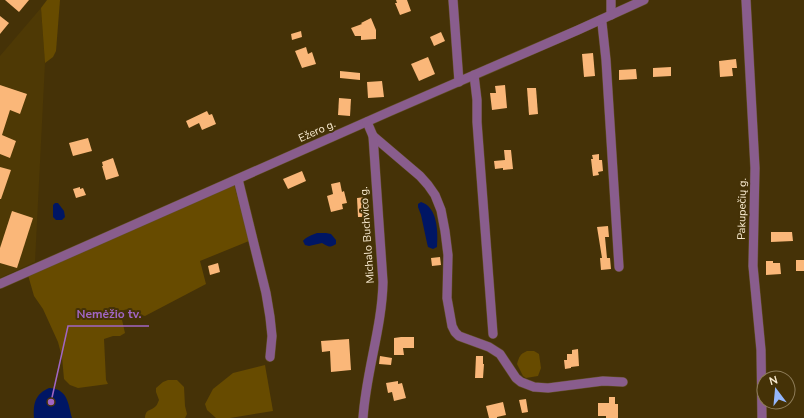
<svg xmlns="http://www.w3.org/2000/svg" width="804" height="418" font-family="'Nunito Sans',sans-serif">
<rect width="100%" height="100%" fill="#453207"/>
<path fill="#4e3905" d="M41,8L45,63L35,262L0,278V56Z"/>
<g fill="#674b00">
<path d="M47,0H60L56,51L53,57L45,63L41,8Z"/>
<path d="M234,184L249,241L200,261L206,284L145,316L131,312L128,309L120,311L125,333L120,336H113L104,339L106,380L108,384L78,388L70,385L64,379L62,357L58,342L43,309L34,296L28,275Z"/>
<path d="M527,351H534L539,354L541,368L538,376L526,378L523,376L517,364C519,357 520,354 527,351Z"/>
<path d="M265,365L273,411L230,418H216L207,410L205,404L213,389L233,373Z"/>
<path d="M168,380H177L184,387L185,406L187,414L185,418H145C146,408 150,412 156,406C157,405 158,402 159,400L156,392V388L163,382Z"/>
</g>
<g fill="#001664">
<path d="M421,202C438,207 438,233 437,247L433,249L428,247L427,243L421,215L418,207V204Z"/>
<path d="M55,203H58L64,211L65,217L62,220H56L53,217V205Z"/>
<path d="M317,233H326L331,234L336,240V244C329,248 329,247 322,243L309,246L305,245L303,241C306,237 312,235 317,233Z"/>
<path d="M49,388C68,389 68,403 72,418H34C33,404 35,394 49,388Z"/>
</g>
<g fill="#fab779">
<path d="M5,0H29L19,12Z"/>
<path d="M396,0H407L411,11L400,15L395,3H397Z"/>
<path d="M0,16L9,23L0,34Z"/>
<path d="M371,18L376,30V39L361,40V36H355L351,28L362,24L361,23Z"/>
<path d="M301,31L302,37L292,40L291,34Z"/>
<path d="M441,32L445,41L434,46L430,37Z"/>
<path d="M306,47L308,54L312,52L316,64L302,68L295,51Z"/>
<path d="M593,53L595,76L584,77L582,54Z"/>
<path d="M428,57L435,74L419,81L411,64Z"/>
<path d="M736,59L737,68H732L733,76L720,77L719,61Z"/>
<path d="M671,67V76L653,77V68Z"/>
<path d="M636,69L637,79L619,80V70Z"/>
<path d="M340,71L360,73V80L340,78Z"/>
<path d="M382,81L384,97L368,98L367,82Z"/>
<path d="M0,85L27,94L20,114L10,110L2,135L16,141L10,158L0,154Z"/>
<path d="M505,85L507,108L492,110L490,93H496L495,86Z"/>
<path d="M527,88H536L538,114L529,115Z"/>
<path d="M339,98L351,99L350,116L338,115Z"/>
<path d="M207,111L209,115L212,114L216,124L202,130L199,123L189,128L186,121Z"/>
<path d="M88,138L92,151L73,156L69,143Z"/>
<path d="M504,150H511L513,169L503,170V168L495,169L494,161L505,160Z"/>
<path d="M599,154V160H602L603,171L598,172L599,175L593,176L591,159H593L592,155Z"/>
<path d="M113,158L119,176L106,180L102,166H103L102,162Z"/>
<path d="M0,167L11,170L1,199H0Z"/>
<path d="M302,171L306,181L288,189L283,179Z"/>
<path d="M340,182L342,192L344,191L347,203L342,204L343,209L331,212L327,196L333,194L331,184Z"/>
<path d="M80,187V189L83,188L86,195L76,198L73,189Z"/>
<path d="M366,197V217H358L357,198Z"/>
<path d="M12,211L33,218L17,268L0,263V248Z"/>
<path d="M608,226L609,237H605L607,258H610L611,269L601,270L600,258H602L597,227Z"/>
<path d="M771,232H792L793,241L771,242Z"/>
<path d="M440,257L441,265L432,266L431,258Z"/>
<rect x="796" y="260" width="8" height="11"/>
<path d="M766,261H773V263H780L781,274L766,275Z"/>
<path d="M218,263L220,272L210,275L208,266Z"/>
<path d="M401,337H414V348H403L404,355H394V338Z"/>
<path d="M349,339L351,370L331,372L330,351L322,352L321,341Z"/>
<path d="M578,349L579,366L571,367V368L565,369L564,360H567V354H572V350Z"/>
<path d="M380,356L392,358L391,365L379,364Z"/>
<path d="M476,356H483V364H484L483,378H475Z"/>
<path d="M398,381V384L402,383L406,398L394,401L392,392L388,393L386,383Z"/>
<path d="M609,397H615V404H618V418H606V416H598V403H609Z"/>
<path d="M526,399L528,412L522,413L519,400Z"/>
<path d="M503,402L506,415L497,417V418H489L486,406Z"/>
</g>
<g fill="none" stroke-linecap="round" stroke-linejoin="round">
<defs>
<g id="minor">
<path d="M453,0L459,82"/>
<path d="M611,0V15"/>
<path d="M746,0L755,168L753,266L761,350L762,418"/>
<path d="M601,20L602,23L606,60L619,267"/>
<path d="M474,75L477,100V122L493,334"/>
<path d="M373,136L420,176L428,185L435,195L441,210L445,231L448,255L447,298L452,326L455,332L459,336L489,347L500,354L516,378L521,382L534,387L548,388L603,381L623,382"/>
<path d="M238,179L266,293L270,317L272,336L270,357"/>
<path d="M0,284L391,111L578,30L644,0"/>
<path d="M363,418C366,372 382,328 383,282L373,136L367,122"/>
</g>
</defs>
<use href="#minor" stroke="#625027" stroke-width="10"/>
<use href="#minor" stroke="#895d8d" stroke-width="9"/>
</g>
<g text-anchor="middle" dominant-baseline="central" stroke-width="4" stroke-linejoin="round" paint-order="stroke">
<g font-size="11" fill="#faecd1" stroke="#453207">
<text transform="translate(317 131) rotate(-24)">Ežero g.</text>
<text transform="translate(742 209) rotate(-89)">Pakupečių g.</text>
<text transform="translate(367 235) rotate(-94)">Michalo Buchvico g.</text>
</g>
</g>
<path fill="none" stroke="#a166c4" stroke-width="1.5" d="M51 402L68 326H149"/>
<circle fill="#a166c4" stroke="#453207" stroke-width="1.5" cx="51" cy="402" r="4"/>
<g font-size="12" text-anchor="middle" font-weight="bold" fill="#a166c4" stroke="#453207" stroke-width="4" stroke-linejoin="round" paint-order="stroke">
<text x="109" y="318">Nemėžio tv.</text>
</g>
<g transform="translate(776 390) rotate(344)"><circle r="19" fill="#453207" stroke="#8d7c58"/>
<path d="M0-3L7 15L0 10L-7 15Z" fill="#94b7fd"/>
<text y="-6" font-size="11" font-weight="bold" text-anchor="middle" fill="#faecd1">N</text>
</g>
</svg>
